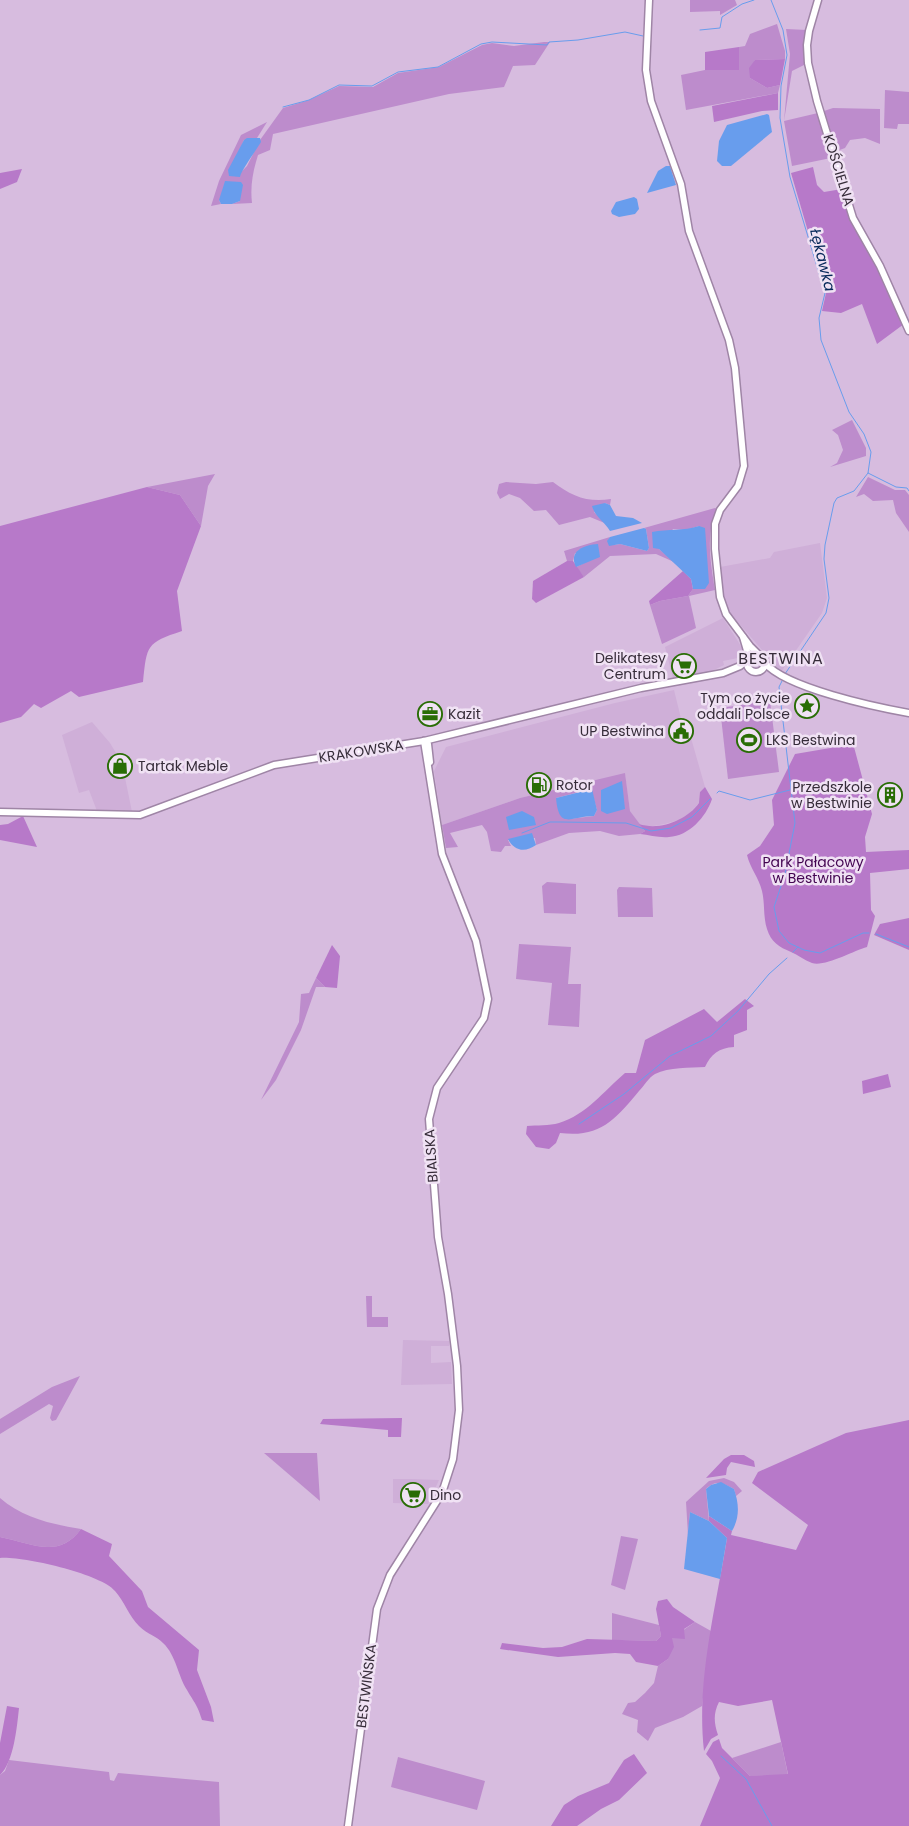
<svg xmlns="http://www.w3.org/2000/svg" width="909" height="1826" font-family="Poppins,sans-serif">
<rect width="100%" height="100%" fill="#d7bcdf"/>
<g fill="#cfafd8">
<path d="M820,543L827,598L822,613L781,672L730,613L723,601L720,567L770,558L774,552Z"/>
<path d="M723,618L739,643L744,652L743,657L723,661L724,665L710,672L673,678L665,647Z"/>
<path d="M674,690L686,739L691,738L705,787L700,792V802L685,818L665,824L647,827L639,824L630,811L625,774L520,798L442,825L434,771L446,747L615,703Z"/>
<path d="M92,722L110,743L122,763L132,812L97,811L89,790L79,793L62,735Z"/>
<path d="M403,1340L449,1341V1346H431V1363L451,1362L452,1384L401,1385Z"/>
<path d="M393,1479H411L439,1480L428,1504L393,1503Z"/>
</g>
<g fill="#bd8ccc" fill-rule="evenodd">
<path d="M690,0H735L737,5L720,15V11L690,12Z"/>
<path d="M777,24L785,51V59L755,60L750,78L767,88L780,85L778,93L686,110L681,75L705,70H739V47L745,46L750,34Z"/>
<path d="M786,29L807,30L806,64L792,71L784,121L818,113L831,158L792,166L784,121L790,54Z"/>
<path d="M544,42H550L535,65L513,66L504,87L449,94L273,134L270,150L258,155C253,171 250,186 252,203L232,204L240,201L219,200L221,204L211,206L219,181L241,135L267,122L257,138L244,140L241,147V172L247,166L260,140L283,108L309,100L339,86L373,87L398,73L439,67L482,45L492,43L514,46Z"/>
<path d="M885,90L909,92V124H898L897,129L884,128Z"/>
<path d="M833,108L880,109V144L865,138L850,140L845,148L837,151L824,111Z"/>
<path d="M852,420L866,448V456L830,467L837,463L843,450L838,435L832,430Z"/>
<path d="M215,474L208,486L201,526L180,495L147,487Z"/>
<path d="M868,477L895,490H905L909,495V532L896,513L893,500L873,501L864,494L856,497Z"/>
<path d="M506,482L536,484L553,482C571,496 588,503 611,499L610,505L605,503L594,512L607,524L590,517L559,525L546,510L534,511L520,498L509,494L500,499L497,493L499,484Z"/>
<path d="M715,508L717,509C705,533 711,564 715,590L689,596L696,628L662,644L650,605L660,601L688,596L693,589H705L699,526L686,530L673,529L659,549L674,562L656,554L610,556L584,577L576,567L592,559L575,553L573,561H567L564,551L610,537L608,541L614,545L620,544L647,551L649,548L646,529L644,528Z"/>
<path d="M770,701L779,772L728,779L720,708Z"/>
<path d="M625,773L630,811L645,831L640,834L619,836L600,831L569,833L536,845L535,838L508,840L511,846H505L501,852L491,851L487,832L482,825L450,833L458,847L446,848L442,825L520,798ZM591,789L597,810L594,816L569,819L556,798Z"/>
<path d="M547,882L576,884V914L544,913L542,886Z"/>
<path d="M619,887L652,888L653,917H618L617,890Z"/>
<path d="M519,944L571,947L568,984H581L579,1027L548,1025L552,983L516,979Z"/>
<path d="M316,978L325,987H316L301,1030L276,1080L261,1100L299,1022L301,994L309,993Z"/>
<path d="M366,1296H372V1317H388V1327H367Z"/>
<path d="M80,1376L56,1420L52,1421L50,1418L53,1406L49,1404L0,1434V1419L52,1387Z"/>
<path d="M264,1453H317L320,1501Z"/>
<path d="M724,1478L734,1482L742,1491L736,1496L734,1489C723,1483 716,1479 706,1489L709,1521L690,1512L688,1535L686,1502L709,1481Z"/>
<path d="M0,1498C23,1518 51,1524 81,1529C58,1560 32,1543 0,1537Z"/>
<path d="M621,1536L638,1539L625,1590L611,1585Z"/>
<path d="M612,1613L659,1625L661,1636L656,1641L612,1640Z"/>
<path d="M695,1622L711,1631L702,1706L683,1717L655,1728L648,1741L637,1732L638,1720L622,1714L628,1703L635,1702L645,1693L654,1683L658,1666L668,1659L672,1638Z"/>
<path d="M781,1742L788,1775L750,1776L732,1758Z"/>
<path d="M398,1757L485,1781L477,1810L391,1787Z"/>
<path d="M9,1760L109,1772L110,1780L114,1781L118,1773L219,1782L220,1826H0V1775L5,1771Z"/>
</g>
<g fill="#b779c9">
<path d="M739,47V70H705V52Z"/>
<path d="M785,59L780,85L767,88L750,78L749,68L755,60Z"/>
<path d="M778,93V110L762,111L714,122L712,106Z"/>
<path d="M813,167L817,185L824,192L842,189L904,324L877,344L862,304L841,313L822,311L826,293L791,173Z"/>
<path d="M22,169L17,182L0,189V173Z"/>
<path d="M147,487L180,495L201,526L177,591L182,631C146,643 147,645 143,682L79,697L71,691L41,708L34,704L21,717L0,723V526Z"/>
<path d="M567,561H573L584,577L536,603L532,599L533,581Z"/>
<path d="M683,571L691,579L693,589L688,596L660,601L650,605L649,601Z"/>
<path d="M848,745L854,747L872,814L865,837L866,852L909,850V869L870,873L871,910L875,916L867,947C853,951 825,967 812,963C804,960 798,955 791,952C779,947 771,942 767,929C763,916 765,903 762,891C759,878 750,868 747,855L760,846L774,825L772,800L795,754Z"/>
<path d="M705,787L712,799C706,817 689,836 669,837C660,838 649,835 640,834L645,831L639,824C660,831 687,820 699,803L700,792Z"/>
<path d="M23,816L37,847L0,840V825L8,824Z"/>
<path d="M909,918V950L874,935L880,924Z"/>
<path d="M332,945L340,956L337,988L325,987L316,978Z"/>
<path d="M745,999L754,1006L747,1010V1030L734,1035V1047C719,1048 711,1054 705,1067C690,1068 669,1067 655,1074C649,1077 644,1086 639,1091C615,1120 600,1138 560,1133L556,1143L549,1149L536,1147L526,1134L527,1126C537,1125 549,1126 559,1123C586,1115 604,1091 625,1073H636L645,1040L704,1009L717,1022Z"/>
<path d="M888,1074L891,1087L863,1094L862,1081Z"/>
<path d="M402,1418L401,1437H388V1430L320,1424L323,1419Z"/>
<path d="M909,1420V1826H700L720,1778L712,1761L706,1754L713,1742L719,1739L722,1748L750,1776L788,1774L772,1700L738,1706L719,1702C713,1714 714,1723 718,1735L711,1739L704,1751C696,1680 716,1608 727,1538L709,1521V1516L732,1531L731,1535L796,1550L808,1525L752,1483L758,1472L846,1433Z"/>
<path d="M731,1455H744L754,1461L755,1467L731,1462L727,1468L726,1475L706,1478L724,1459Z"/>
<path d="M81,1529L112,1544L109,1556L142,1591L148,1607L199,1650L197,1670L211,1707L214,1722L202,1720C197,1704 195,1704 187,1690C178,1676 176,1655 163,1643C157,1636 148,1635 139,1626C129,1616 124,1601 115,1591C101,1574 23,1556 0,1558V1537C32,1543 58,1560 81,1529Z"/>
<path d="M667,1599L673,1607L695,1622L684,1629L685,1639L672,1638L674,1647L668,1659L658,1666L636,1662L630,1654L615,1653L558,1657L500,1649L502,1643L543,1648L562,1647L587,1639L656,1641L661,1636L656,1609L658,1601Z"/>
<path d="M7,1706L19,1708C17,1726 14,1762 0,1775V1743Z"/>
<path d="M634,1754L647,1773L619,1800L601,1809L577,1826H551L564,1805L578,1796L609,1783L624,1760Z"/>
</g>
<g fill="#689ded">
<path d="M767,114L769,115L772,132L731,166H722L717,161L719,141L727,125Z"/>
<path d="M247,138H260L261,142C257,149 241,171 240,177L229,176L228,170L244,140Z"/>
<path d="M666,166H670L676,185L647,193L658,171Z"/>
<path d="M225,181L241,182L243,185L240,201L232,204H221L219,200Z"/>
<path d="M634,197L637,199L639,209L635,214L619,217L612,214L611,211L616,202Z"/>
<path d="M605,503L610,505L616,516L633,518L642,523L610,531C605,522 595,517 592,506Z"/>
<path d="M699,526L705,528L709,583L705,589H693L691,579L659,549L653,548L652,532C668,529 684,531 699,526Z"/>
<path d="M644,528L646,529L649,548L647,551L620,544L609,546L607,541L610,537Z"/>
<path d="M598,544L600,557L576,567C568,551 584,545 598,544Z"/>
<path d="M622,781L625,809L607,814L601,811V790Z"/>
<path d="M592,789L597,810L594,816C571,816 559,831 556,798Z"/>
<path d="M522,811L534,817L536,825L509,830L506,817Z"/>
<path d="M532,833L536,845C525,853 514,851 508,839Z"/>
<path d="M721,1482L734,1489C739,1504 740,1517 732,1531L709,1516L706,1489L711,1485Z"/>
<path d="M690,1512L709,1521L727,1538L720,1579L684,1569Z"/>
</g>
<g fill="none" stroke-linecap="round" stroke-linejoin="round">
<g stroke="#689ded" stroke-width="1">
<path d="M771,0L783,30L787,55L781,86L780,118L790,177L825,293L819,318L821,340L849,412L864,434L871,452L868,473L896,487L907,488L909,491"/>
<path d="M700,30L720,28L722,17L742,4L754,0"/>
<path d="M283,107L309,100L339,85L372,86L398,72L438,67L481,44L492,42L547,45L549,42L578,40L625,32L643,36"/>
<path d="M785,674L826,613L829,598L824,559L825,545L834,503L837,498L854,491L868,473"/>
<path d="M783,679L779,687L795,823L785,874L774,907L779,931L789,943L804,950L820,953L863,933H869"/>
<path d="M717,793L719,791L750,800L790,790"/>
<path d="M522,833L550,822H561L626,823L651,831L671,828L692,817L710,799"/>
<path d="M876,934L909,947"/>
<path d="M793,952L798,947"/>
<path d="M579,1124L624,1094L670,1056L711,1036L738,1011L769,974L787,958"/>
<path d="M721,1756L746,1779L772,1826"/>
</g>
<defs>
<g id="minor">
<path d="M649,0L646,70L651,101L681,184L689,231L729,340L735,368L744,466L738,486L720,510L715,524V549L720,597L726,614L750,646L759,655"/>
<path d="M818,0L809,31L807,45L808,63L817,101L853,218L880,266L909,331"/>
<circle cx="756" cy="663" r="9"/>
<path d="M765,663C786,688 875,707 909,713"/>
<path d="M424,741L428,744L430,762"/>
<path d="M0,812L140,815L274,765L424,741L641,688L723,673L740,666L748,659V654L743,637"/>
<path d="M348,1826L377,1609L390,1575L442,1493L453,1459L459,1410L457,1366L448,1294L438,1237L429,1119L437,1088L484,1018L488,999L476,941L442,854L424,741"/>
</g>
</defs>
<use href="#minor" stroke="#9f85a6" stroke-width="9"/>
<use href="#minor" stroke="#fff" stroke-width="6"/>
</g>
<defs>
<symbol id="supermarket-ring" viewBox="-11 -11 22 22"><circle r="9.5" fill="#f0e2f4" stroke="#296d05" stroke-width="1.5"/><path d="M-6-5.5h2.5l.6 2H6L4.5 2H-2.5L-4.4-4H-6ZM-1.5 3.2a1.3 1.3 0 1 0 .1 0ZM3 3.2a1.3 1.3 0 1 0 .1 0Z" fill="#296d05"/></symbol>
<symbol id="sight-ring" viewBox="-11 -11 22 22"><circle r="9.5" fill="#f0e2f4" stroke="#296d05" stroke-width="1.5"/><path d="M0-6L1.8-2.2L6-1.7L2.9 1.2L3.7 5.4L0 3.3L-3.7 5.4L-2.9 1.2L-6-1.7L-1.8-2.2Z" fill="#296d05"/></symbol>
<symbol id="office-ring" viewBox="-11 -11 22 22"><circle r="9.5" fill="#f0e2f4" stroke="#296d05" stroke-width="1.5"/><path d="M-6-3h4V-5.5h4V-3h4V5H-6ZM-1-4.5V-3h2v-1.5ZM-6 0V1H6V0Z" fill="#296d05"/></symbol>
<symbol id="civic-ring" viewBox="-11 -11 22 22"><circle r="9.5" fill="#f0e2f4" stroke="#296d05" stroke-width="1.5"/><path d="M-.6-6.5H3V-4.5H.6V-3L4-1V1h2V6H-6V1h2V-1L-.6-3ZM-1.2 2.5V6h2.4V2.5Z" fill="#296d05"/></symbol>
<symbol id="stadium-ring" viewBox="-11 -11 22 22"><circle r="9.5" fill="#f0e2f4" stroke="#296d05" stroke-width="1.5"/><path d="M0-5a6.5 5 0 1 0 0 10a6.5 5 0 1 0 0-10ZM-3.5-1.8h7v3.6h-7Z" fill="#296d05"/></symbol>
<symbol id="shop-ring" viewBox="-11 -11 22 22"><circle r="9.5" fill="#f0e2f4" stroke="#296d05" stroke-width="1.5"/><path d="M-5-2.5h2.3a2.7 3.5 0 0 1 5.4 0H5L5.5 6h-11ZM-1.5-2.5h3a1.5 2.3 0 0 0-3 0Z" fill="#296d05"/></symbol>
<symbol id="fuel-ring" viewBox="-11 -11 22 22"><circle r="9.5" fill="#f0e2f4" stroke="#296d05" stroke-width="1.5"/><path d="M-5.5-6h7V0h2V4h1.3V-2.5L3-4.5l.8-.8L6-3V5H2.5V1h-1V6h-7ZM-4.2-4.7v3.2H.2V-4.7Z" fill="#296d05"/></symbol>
<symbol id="building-ring" viewBox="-11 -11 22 22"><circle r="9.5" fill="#f0e2f4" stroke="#296d05" stroke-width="1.5"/><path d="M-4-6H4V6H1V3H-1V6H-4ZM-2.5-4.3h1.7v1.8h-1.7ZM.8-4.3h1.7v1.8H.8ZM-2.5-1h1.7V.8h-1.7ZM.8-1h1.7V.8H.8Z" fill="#296d05"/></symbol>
</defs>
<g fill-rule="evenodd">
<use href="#supermarket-ring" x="670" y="652" width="28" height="28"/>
<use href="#sight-ring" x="793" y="692" width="28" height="28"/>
<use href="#office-ring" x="416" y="700" width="28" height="28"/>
<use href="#civic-ring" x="667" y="717" width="28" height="28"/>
<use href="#stadium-ring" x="735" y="726" width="28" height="28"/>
<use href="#shop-ring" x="106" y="752" width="28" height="28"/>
<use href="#fuel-ring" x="525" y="771" width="28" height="28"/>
<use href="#building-ring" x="876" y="781" width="28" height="28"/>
<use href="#supermarket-ring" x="399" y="1481" width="28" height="28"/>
</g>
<g text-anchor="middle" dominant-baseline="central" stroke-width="5" stroke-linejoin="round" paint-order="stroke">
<g font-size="14" fill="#362c39" stroke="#f0e2f4">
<text transform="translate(839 170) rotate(73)">KOŚCIELNA</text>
<text transform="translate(361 751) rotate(-9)">KRAKOWSKA</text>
<text transform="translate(431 1156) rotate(-94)">BIALSKA</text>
<text transform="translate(366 1686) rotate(-83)">BESTWIŃSKA</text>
</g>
<g font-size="14" fill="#362c39" stroke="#f0e2f4" text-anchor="start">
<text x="666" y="658" text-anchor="end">Delikatesy<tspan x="666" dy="16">Centrum</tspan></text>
<text x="790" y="698" text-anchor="end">Tym co życie<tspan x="790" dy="16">oddali Polsce</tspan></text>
<text x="448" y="714">Kazit</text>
<text x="664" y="731" text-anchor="end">UP Bestwina</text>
<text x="766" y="740">LKS Bestwina</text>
<text x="138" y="766">Tartak Meble</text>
<text x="556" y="785">Rotor</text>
<text x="872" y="787" text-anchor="end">Przedszkole<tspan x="872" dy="16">w Bestwinie</tspan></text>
<text x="430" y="1495">Dino</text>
</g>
<g font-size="14" fill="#430551" stroke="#f0e2f4">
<text x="813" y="862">Park Pałacowy<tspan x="813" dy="16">w Bestwinie</tspan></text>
</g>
<g font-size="15" font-style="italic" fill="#07295a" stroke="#f0e2f4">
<text transform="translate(823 260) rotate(76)">Łękawka</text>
</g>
<g font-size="16" letter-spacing="1" fill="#362c39" stroke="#f0e2f4">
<text x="781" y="658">BESTWINA</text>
</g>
</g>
</svg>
